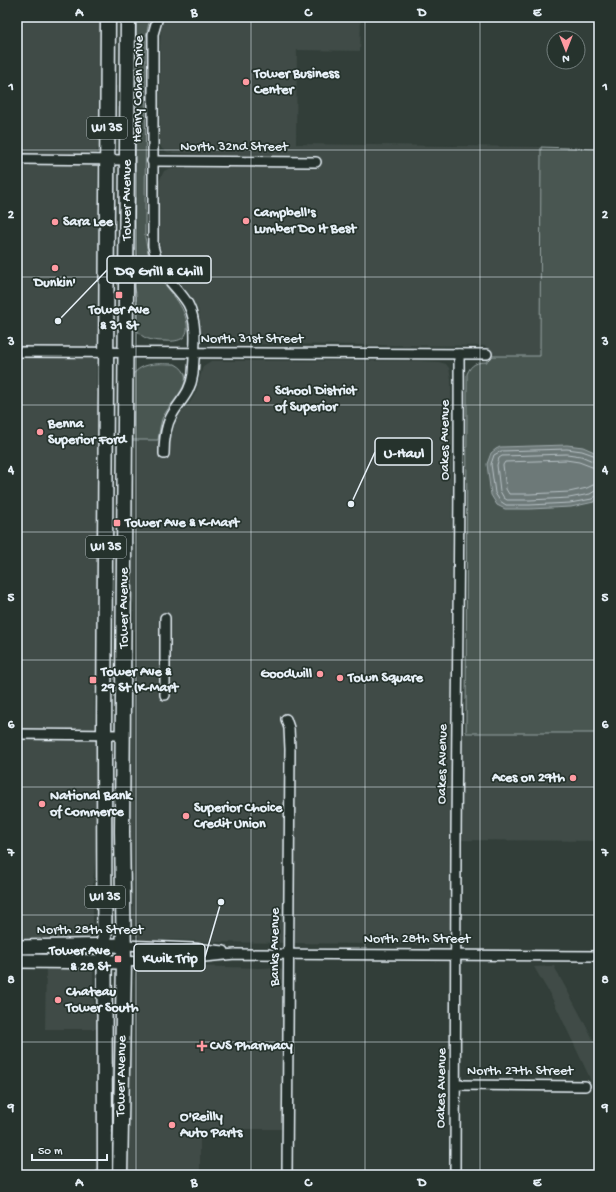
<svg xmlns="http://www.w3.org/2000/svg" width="616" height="1192" font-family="'Gochi Hand',sans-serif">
<rect width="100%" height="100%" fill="#323e39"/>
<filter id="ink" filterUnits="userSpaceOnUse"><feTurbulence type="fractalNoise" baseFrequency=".025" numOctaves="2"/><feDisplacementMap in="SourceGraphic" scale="8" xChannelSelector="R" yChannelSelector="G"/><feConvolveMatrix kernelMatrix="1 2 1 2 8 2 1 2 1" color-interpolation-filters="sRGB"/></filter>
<g filter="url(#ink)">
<g fill="#3f4b46">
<path d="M21,17H102L100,146L97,149L98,202L101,221L100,326L97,335L96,390L97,402L101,418L98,674L94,692L95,744L97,748V843L93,883V923L91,932L89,936L77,941L17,944V53H20Z"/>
<path d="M165,17H361L360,51L297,50L296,144L541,147L540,356H487L486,346L256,344L210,341L205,338L201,332L200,320L198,309L193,300L189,293L171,272L161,251L159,239V181L164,171L168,169L179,168L296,167V157L173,153L167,152L162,149L160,145L159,134L160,45L161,30Z"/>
<path d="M211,361H422L439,362L446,364L449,368L451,378L452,441L451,733H599V841L450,840L449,938L447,943L440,945L209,942L180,940L148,941L142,940L134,935L133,931V901L128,882L129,697L134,663V604L132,599L130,593V571L134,542V521L130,503L131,440H171L174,427L178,417L191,401L196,392L203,366Z"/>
<path d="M46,964L91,967L93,969V998L97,1016V1029H45Z"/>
<path d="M147,964H155L192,966L260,968L279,967L282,970L284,974L285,1129H200V1175H127L128,1090L133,1029L134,980L137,969Z"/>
<path d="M554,966L590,1033L599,1052V1103L588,1074L552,998L534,967Z"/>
</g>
<g fill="#495651" stroke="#98a4a4">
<path d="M133,17H150L146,37L145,237C147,248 149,260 154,269C165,288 184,302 187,324C189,340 177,342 165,341C156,341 145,340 139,333C134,326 137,302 136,293C135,289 134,285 133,281Z"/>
<path d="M541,147L599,149V733H466L467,374C471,364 477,362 487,362V356H540Z"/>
<path d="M175,364C202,378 169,402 162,419C160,426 159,433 158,440H131L132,376C142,361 160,364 175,364Z"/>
</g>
<path fill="#6d7978" stroke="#9ea9ab" d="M567,445L583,447L599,454V498L594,502L571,507L530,509H505L497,505L491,495L487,464L491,453L496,449L500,447Z"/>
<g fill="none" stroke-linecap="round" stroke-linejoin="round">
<g stroke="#b7c1c5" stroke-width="1">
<path d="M599,457L582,451L567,449L501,451L494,455L491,464L495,493L500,501L506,505H530L570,503L592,499L596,496H599"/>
<path d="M599,462H595L581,456L567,454L502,456L499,458L497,465L500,491L504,498L507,500H530L569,498L590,494L595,491H599"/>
<path d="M599,468L592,467L579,462L566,460L505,462L503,465L506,489L509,494H530L569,492L587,488L593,485H599"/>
</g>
<defs>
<g id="minor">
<path d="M158,17L153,34V246C155,255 158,265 163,272C170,283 181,292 188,304C199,325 194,352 193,374C190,394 181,399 172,415C165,427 164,440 164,454"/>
<path d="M17,159L127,160"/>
<path d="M152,161L316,162"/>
<path d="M17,352L487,354"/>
<path d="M165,695V618"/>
<path d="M286,719L289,728L290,749L287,1175"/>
<path d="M17,734L123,735"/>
<path d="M124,945L193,948L224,951"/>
<path d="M124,962L184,959L235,954L599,956"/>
<path d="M456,1085L585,1086"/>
<path d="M455,1175C456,1064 455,952 456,841C457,679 460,516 459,354"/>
</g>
<g id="secondary">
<path d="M17,947L124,945"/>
<path d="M17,961L124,962"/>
</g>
<g id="primary">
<path d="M105,1175L104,735L108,17"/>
<path d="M120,1175L124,962L122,832L128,17"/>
</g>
</defs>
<use href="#minor" stroke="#e8f1f8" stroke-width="12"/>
<use href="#secondary" stroke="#e8f1f8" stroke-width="16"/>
<use href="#primary" stroke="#e8f1f8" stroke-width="17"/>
<use href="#minor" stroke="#26332d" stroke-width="9"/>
<use href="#secondary" stroke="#26332d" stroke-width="13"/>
<use href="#primary" stroke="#26332d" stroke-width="14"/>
</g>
</g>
<path fill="none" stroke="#e8f1f8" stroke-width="1" stroke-opacity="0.55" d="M136,17V1175M251,17V1175M365,17V1175M480,17V1175M17,150H599M17,277H599M17,405H599M17,532H599M17,660H599M17,787H599M17,915H599M17,1042H599"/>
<g fill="#ff9aa2" stroke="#26332d" stroke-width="1.5">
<circle cx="246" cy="82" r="4"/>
<circle cx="246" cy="221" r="4"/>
<circle cx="55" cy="222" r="4"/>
<circle cx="55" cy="268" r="4"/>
<rect x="115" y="291" width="8" height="8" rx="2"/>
<circle cx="267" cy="399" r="4"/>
<circle cx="40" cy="432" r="4"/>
<rect x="113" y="519" width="8" height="8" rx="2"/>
<circle cx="320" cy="674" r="4"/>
<circle cx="340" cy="678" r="4"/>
<rect x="89" y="676" width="8" height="8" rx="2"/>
<circle cx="573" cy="778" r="4"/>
<circle cx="42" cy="804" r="4"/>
<circle cx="186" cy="816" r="4"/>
<rect x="114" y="955" width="8" height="8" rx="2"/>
<circle cx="58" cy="1000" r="4"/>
<path d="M200 1040h4v4h4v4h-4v4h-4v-4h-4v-4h4z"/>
<circle cx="172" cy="1125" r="4"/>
</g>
<g text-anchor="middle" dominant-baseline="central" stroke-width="3.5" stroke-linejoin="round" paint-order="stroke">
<g fill="#26332d" stroke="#aeb8bb" stroke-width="1">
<rect x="87" y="117" width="40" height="22" rx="3"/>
<rect x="86" y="536" width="40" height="22" rx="3"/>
<rect x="85" y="886" width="40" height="22" rx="3"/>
</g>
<g font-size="13" font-weight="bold" fill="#e8f1f8">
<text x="107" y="128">WI 35</text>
<text x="106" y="547">WI 35</text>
<text x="105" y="897">WI 35</text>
</g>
<g font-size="14" font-weight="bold" fill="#e8f1f8" stroke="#26332d" text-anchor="start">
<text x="254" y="74">Tower Business<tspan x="254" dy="16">Center</tspan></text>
<text x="254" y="213">Campbell's<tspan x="254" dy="16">Lumber Do It Best</tspan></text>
<text x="63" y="222">Sara Lee</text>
<text x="55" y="283" text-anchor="middle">Dunkin'</text>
<text x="119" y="310" text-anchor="middle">Tower Ave<tspan x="119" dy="16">&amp; 31 St</tspan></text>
<text x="275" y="391">School District<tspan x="275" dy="16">of Superior</tspan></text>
<text x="48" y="424">Benna<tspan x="48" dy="16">Superior Ford</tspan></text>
<text x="125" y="523">Tower Ave &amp; K-Mart</text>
<text x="101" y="672">Tower Ave &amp;<tspan x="101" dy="16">29 St (K-Mart</tspan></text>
<text x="312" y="674" text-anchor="end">Goodwill</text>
<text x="348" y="678">Town Square</text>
<text x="565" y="778" text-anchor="end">Aces on 29th</text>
<text x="50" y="796">National Bank<tspan x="50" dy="16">of Commerce</tspan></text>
<text x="194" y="808">Superior Choice<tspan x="194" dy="16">Credit Union</tspan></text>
<text x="110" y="951" text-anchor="end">Tower Ave<tspan x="110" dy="16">&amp; 28 St</tspan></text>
<text x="66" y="992">Chateau<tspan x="66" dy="16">Tower South</tspan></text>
<text x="210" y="1046">CVS Pharmacy</text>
<text x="180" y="1117">O'Reilly<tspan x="180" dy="16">Auto Parts</tspan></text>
</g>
<g font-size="14" fill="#e8f1f8" stroke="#26332d">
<text transform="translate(139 89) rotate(-89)">Henry Cohen Drive</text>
<text x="234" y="147">North 32nd Street</text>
<text transform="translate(127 200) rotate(-90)">Tower Avenue</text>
<text x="252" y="339">North 31st Street</text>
<text transform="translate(445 440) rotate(-90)">Oakes Avenue</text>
<text transform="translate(124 608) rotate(-90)">Tower Avenue</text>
<text transform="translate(443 764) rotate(-89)">Oakes Avenue</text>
<text x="90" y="930">North 28th Street</text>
<text x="417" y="939">North 28th Street</text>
<text transform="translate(275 947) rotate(-90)">Banks Avenue</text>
<text x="520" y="1071">North 27th Street</text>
<text transform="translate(122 1076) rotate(-89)">Tower Avenue</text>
<text transform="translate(442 1088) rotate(-89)">Oakes Avenue</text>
</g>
</g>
<path fill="none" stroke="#e8f1f8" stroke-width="1.5" d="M58 321L107 270M351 504L375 452M221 902L205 957"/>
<g fill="#e8f1f8" stroke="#26332d" stroke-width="1.5">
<circle cx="58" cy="321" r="4"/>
<circle cx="351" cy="504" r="4"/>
<circle cx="221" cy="902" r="4"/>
</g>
<g fill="#26332d" stroke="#e8f1f8" stroke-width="1.5">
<rect x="107" y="256" width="104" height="27" rx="4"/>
<rect x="375" y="438" width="57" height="27" rx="4"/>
<rect x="134" y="944" width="71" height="27" rx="4"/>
</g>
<g font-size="15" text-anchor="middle" font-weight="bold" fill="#e8f1f8">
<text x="159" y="275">DQ Grill &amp; Chill</text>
<text x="404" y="457">U-Haul</text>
<text x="170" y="962">Kwik Trip</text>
</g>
<rect width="616" height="1192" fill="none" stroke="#26332d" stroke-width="44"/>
<g transform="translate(566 50) rotate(180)"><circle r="19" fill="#26332d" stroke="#747f7e"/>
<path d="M0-3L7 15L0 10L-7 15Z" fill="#ff9aa2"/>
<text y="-6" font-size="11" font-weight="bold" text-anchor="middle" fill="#e8f1f8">N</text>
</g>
<path d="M32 1154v6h75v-6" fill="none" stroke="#e8f1f8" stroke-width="2"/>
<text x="38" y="1154" font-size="12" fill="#e8f1f8" stroke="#26332d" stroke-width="3" paint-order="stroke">50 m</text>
<rect x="22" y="22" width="572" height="1148" fill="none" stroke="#e8f1f8" stroke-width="1.5"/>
<g font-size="13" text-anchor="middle" font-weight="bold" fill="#e8f1f8">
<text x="79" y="16">A</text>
<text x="194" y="16">B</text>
<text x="308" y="16">C</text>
<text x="422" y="16">D</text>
<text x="537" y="16">E</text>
<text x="11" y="90">1</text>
<text x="605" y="90">1</text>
<text x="11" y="218">2</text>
<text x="605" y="218">2</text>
<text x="11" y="345">3</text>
<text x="605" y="345">3</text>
<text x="11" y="473">4</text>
<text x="605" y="473">4</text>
<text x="11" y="601">5</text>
<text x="605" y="601">5</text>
<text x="11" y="728">6</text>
<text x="605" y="728">6</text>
<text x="11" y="856">7</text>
<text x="605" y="856">7</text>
<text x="11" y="983">8</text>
<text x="605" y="983">8</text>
<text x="11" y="1111">9</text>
<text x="605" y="1111">9</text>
<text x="79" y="1186">A</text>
<text x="194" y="1186">B</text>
<text x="308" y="1186">C</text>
<text x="422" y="1186">D</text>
<text x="537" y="1186">E</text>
</g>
</svg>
